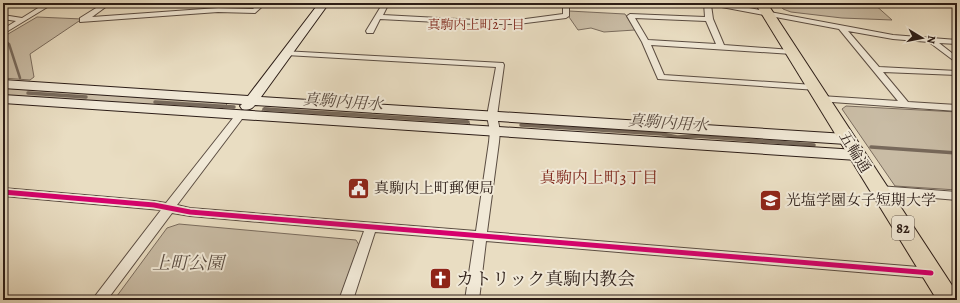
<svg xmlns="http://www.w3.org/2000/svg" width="960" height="303" font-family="Alegreya,'Noto Serif JP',serif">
<rect width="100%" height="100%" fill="#e9ddc2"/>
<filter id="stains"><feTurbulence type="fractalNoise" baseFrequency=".005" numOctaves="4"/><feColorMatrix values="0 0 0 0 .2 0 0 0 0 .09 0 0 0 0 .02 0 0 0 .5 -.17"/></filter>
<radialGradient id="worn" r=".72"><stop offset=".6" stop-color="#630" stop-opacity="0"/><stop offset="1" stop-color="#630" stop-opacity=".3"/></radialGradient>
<g fill="#c9bca5" stroke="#7a6c5e">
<path d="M779,3H873L892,20L842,18L791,12L783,9Z"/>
<path d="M569,11L625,14L635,30L604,32L591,28L578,30L569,17Z"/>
<path d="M37,17L82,19L30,54L34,77L30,80L3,78V37Z"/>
<path d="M3,88L228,103L221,110L3,96Z"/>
<path d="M278,106L465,118L470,124L469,126L261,112L265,107Z"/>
<path d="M846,106L957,112V190L895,186L842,109Z"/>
<path d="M179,224L356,240L359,245L339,300H114L167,228Z"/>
</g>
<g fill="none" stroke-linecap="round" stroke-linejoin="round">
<path stroke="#77695b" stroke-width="2.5" d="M3,40L9,44L20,78"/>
<g stroke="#77695b" stroke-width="3.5">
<path d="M28,93L86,97"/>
<path d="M155,102L234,107"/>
<path d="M264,109L468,122"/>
<path d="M521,125L662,134L677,137L695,136L814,145"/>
<path d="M871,147L957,153"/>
</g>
<defs>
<g id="street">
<path d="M46,3H54L3,34V29L16,21L3,19V15L22,18Z"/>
<path d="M104,3H111L92,17L218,8L253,9L259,3H266L255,13L218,12L80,22V18Z"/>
<path d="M383,3H389L383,15L476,20H518L563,14V3H569V16L566,18L518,24H476L380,19L373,33H367L366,31Z"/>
<path d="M704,3H722L893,35L957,40V44L939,43L957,57V63L929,42L893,39L848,31L879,67L957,71V75L883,72L908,102L957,105V111L818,101L817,99L818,97L821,96L898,101L839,29L711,5L713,19L724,45L792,50L796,52L792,54L651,45L664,75L814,85L818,88L817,90L658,79L642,42L627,16L630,14L705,17ZM635,18L706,21L716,44L648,40Z"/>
<path d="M283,51L503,63L504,65L497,116L500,131L499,142L487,232L931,268L935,269L937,273L935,277L931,278L486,241L479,300H465L474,240L375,232L353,300H339L364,231L190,216L172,213L107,300H92L161,210L3,196V188L154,201L166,203L237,113L240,112L245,115L177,205L190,208L476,231L489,142L490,131L487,116L496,67L286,55L282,53Z"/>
<path d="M879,186L957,192V200L875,193L874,190L875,187Z"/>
</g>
<g id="secondary">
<path d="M319,3H329L261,97L846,134L851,136L853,139L851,142L846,144L255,105C251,110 248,110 242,109L240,106L242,104L3,88V80L248,96Z"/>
<path d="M3,95L857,150L862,151L865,155L862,159L857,160L3,103Z"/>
</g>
<path id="primary" d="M755,3H767L957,293V300H937Z"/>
</defs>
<use href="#street" stroke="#5b4d42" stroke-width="2"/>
<use href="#secondary" stroke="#2c1d17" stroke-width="2"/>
<use href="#primary" stroke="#2c1d17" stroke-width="2"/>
<use href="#street" fill="#f1e9d7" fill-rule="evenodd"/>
<use href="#secondary" fill="#f1e9d7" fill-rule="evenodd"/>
<use href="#primary" fill="#e9ddc2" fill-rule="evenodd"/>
<defs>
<path id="cycleway" d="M3,192L154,205L190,212L931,273"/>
</defs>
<use href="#cycleway" stroke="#f1e9d7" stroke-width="8"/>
<use href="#cycleway" stroke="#d6006c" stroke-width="5"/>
</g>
<defs>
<symbol id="civic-square" viewBox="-11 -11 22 22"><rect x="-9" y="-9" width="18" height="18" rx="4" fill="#8f2418" stroke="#f1e9d7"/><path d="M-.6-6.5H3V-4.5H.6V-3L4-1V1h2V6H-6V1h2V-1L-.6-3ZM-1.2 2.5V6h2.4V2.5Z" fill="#fff"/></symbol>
<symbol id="university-square" viewBox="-11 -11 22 22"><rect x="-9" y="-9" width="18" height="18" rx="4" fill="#8f2418" stroke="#f1e9d7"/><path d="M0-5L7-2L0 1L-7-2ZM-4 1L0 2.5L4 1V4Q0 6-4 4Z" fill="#fff"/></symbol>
<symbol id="church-square" viewBox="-11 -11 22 22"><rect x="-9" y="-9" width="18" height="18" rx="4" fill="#8f2418" stroke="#f1e9d7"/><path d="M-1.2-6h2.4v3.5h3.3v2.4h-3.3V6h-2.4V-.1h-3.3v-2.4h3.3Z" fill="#fff"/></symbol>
</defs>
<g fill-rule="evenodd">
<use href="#civic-square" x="346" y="176" width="25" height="25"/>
<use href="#university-square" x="758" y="188" width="25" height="25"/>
<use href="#church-square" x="428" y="266" width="25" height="25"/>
</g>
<g text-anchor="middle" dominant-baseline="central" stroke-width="4" stroke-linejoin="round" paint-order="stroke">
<g font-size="13" fill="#7a1f14" stroke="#f1e9d7">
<text x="476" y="24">真駒内上町2丁目</text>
</g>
<rect fill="#f1e9d7" stroke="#675a51" stroke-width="1" x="892" y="216" width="22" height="24" rx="3"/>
<g font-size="14" font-weight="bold" fill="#2c1d17">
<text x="903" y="228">82</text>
</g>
<g font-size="15" fill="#2c1d17" stroke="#f1e9d7">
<text transform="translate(855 152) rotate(58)">五輪通</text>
</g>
<g font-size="15" fill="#2c1d17" stroke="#f1e9d7" text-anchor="start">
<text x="374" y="188">真駒内上町郵便局</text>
<text x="786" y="200">光塩学園女子短期大学</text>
</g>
<g font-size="16" font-style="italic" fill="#58493f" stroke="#f1e9d7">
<text transform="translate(343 102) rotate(4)">真駒内用水</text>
<text transform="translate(668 123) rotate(4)">真駒内用水</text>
</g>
<g font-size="16" fill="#7a1f14" stroke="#f1e9d7">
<text x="599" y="178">真駒内上町3丁目</text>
</g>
<g font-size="18" font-style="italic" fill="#5b4d42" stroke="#f1e9d7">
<text x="188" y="263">上町公園</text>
</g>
<g font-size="18" fill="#2c1d17" stroke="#f1e9d7" text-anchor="start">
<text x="456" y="279">カトリック真駒内教会</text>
</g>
</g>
<rect width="960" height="303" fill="none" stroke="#e9ddc2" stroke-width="16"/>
<rect x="4" y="4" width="952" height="295" fill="none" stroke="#2c1d17" stroke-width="2"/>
<rect x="8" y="8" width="944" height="287" fill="none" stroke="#2c1d17"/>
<g transform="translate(922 38) rotate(100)" stroke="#f1e9d7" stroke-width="3" paint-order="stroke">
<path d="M0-3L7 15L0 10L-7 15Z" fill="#2c1d17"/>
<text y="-6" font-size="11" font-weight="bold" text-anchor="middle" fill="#2c1d17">N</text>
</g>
<rect width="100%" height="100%" filter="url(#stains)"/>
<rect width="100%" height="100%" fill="url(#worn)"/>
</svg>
